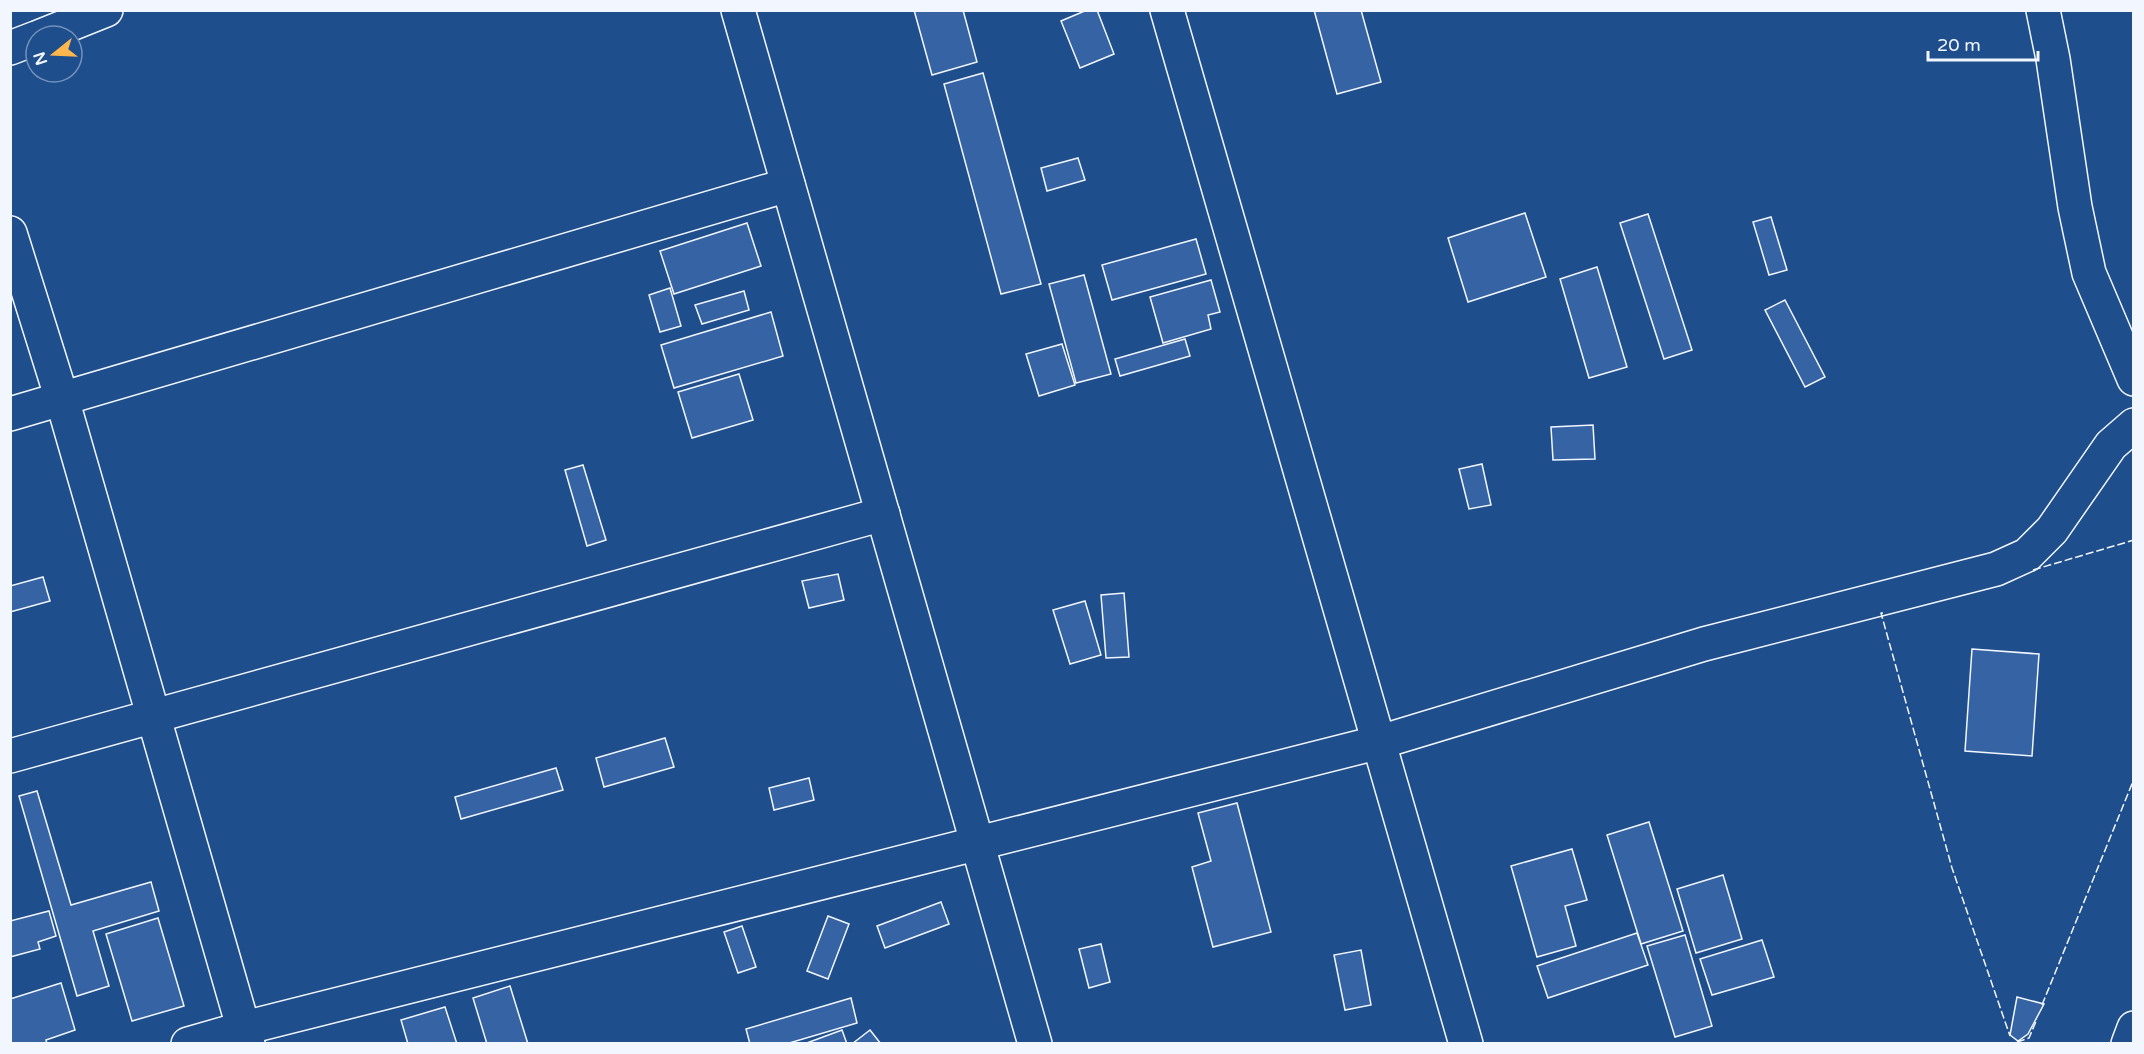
<svg xmlns="http://www.w3.org/2000/svg" width="2144" height="1054" font-family="'Varela Round',sans-serif">
<rect width="100%" height="100%" fill="#1f4e8c"/>
<g fill="#3563a3" stroke="#f2f6ff" stroke-width="1.5">
<path d="M914,10H963L977,62L932,75Z"/>
<path d="M1087,10H1097L1114,54L1080,68L1061,21Z"/>
<path d="M1314,10H1361L1381,82L1337,94Z"/>
<path d="M983,73L1041,284L1001,294L944,84Z"/>
<path d="M1078,158L1085,180L1047,191L1041,168Z"/>
<path d="M1525,213L1546,277L1468,302L1448,238Z"/>
<path d="M1648,214L1692,350L1664,359L1620,223Z"/>
<path d="M1771,217L1787,270L1769,275L1753,222Z"/>
<path d="M747,223L761,266L674,294L660,251Z"/>
<path d="M1196,239L1206,274L1112,300L1102,265Z"/>
<path d="M1597,267L1627,367L1589,378L1560,279Z"/>
<path d="M1084,275L1111,374L1076,383L1049,284Z"/>
<path d="M1211,280L1220,312L1208,315L1211,329L1163,343L1150,297Z"/>
<path d="M670,288L681,326L660,332L649,295Z"/>
<path d="M744,291L749,310L702,324L695,305Z"/>
<path d="M1785,300L1825,377L1805,387L1765,310Z"/>
<path d="M771,312L783,356L674,388L661,345Z"/>
<path d="M1185,339L1190,356L1120,376L1115,359Z"/>
<path d="M1062,344L1075,385L1039,396L1026,354Z"/>
<path d="M739,374L753,420L692,438L678,392Z"/>
<path d="M1593,425L1595,459L1553,460L1551,427Z"/>
<path d="M1482,464L1491,505L1469,509L1459,469Z"/>
<path d="M583,465L606,540L587,546L565,470Z"/>
<path d="M838,574L844,600L809,608L802,581Z"/>
<path d="M43,577L50,601L10,612V586Z"/>
<path d="M1124,593L1129,657L1106,658L1101,595Z"/>
<path d="M1085,601L1101,655L1070,664L1053,610Z"/>
<path d="M1972,649L2039,654L2032,756L1965,751Z"/>
<path d="M665,738L674,767L604,787L596,758Z"/>
<path d="M556,768L563,790L461,819L455,797Z"/>
<path d="M809,778L814,800L774,810L769,788Z"/>
<path d="M37,791L71,905L151,882L159,911L93,931L109,986L77,996L19,796Z"/>
<path d="M1237,803L1271,932L1213,947L1192,867L1211,861L1198,813Z"/>
<path d="M1649,822L1683,931L1641,944L1607,835Z"/>
<path d="M1572,849L1587,900L1565,906L1576,946L1537,957L1511,866Z"/>
<path d="M1723,875L1742,939L1696,953L1677,889Z"/>
<path d="M941,902L949,924L885,948L877,926Z"/>
<path d="M49,911L56,936L38,942L40,949L10,957V921Z"/>
<path d="M828,916L849,924L828,979L807,971Z"/>
<path d="M158,918L184,1006L132,1021L106,934Z"/>
<path d="M742,926L756,967L738,973L724,932Z"/>
<path d="M1637,933L1648,965L1548,998L1537,966Z"/>
<path d="M1685,935L1712,1026L1675,1037L1647,946Z"/>
<path d="M1762,940L1774,977L1712,995L1700,959Z"/>
<path d="M1101,944L1110,982L1089,988L1079,949Z"/>
<path d="M1361,950L1371,1005L1345,1010L1334,955Z"/>
<path d="M61,983L75,1030L46,1040L47,1044H11L10,999Z"/>
<path d="M510,986L528,1044H487L473,998Z"/>
<path d="M2017,997L2044,1004L2028,1034L2018,1041L2010,1035Z"/>
<path d="M851,998L857,1023L786,1044H750L746,1029Z"/>
<path d="M445,1007L457,1044H408L401,1020Z"/>
<path d="M842,1030L847,1044H804Z"/>
<path d="M870,1030L881,1044H852Z"/>
</g>
<g fill="none" stroke-linecap="round" stroke-linejoin="round">
<defs>
<g id="minor">
<path d="M738,10L1035,1044"/>
<path d="M1167,10L1466,1044"/>
<path d="M2043,10L2053,59L2075,207L2089,273L2134,379"/>
<path d="M41,36L106,10"/>
<path d="M10,48L36,38"/>
<path d="M10,233L62,399L248,1044"/>
<path d="M10,414L788,185"/>
<path d="M10,756L883,514"/>
<path d="M188,1044L244,1028L1380,742L1704,644L1996,569L2027,555L2052,530L2111,445L2134,425"/>
<path d="M2128,1044L2134,1028"/>
</g>
</defs>
<use href="#minor" stroke="#f2f6ff" stroke-width="36"/>
<use href="#minor" stroke="#1f4e8c" stroke-width="33"/>
<g stroke="#f2f6ff" stroke-width="1.5" stroke-dasharray="8 3" stroke-linecap="butt">
<path d="M2033,570L2134,540"/>
<path d="M1883,613H1881L1952,868L2010,1036"/>
<path d="M2042,1005L2134,779"/>
<path d="M2017,1042L2029,1038L2037,1019"/>
</g>
</g>
<rect width="2144" height="1054" fill="none" stroke="#f2f6ff" stroke-width="24"/>
<g transform="translate(54 54) rotate(252)"><circle r="28" fill="#1f4e8c" stroke="#7391ba" stroke-width="1.5"/>
<path d="M0-4.5L10 22L0 15L-10 22Z" fill="#ffb74d"/>
<text y="-9" font-size="16" font-weight="bold" text-anchor="middle" fill="#f2f6ff">N</text>
</g>
<path d="M1928 51v9h110v-9" fill="none" stroke="#f2f6ff" stroke-width="3"/>
<text x="1937" y="51" font-size="18" fill="#f2f6ff" stroke="#1f4e8c" stroke-width="4.5" paint-order="stroke">20 m</text>
</svg>
